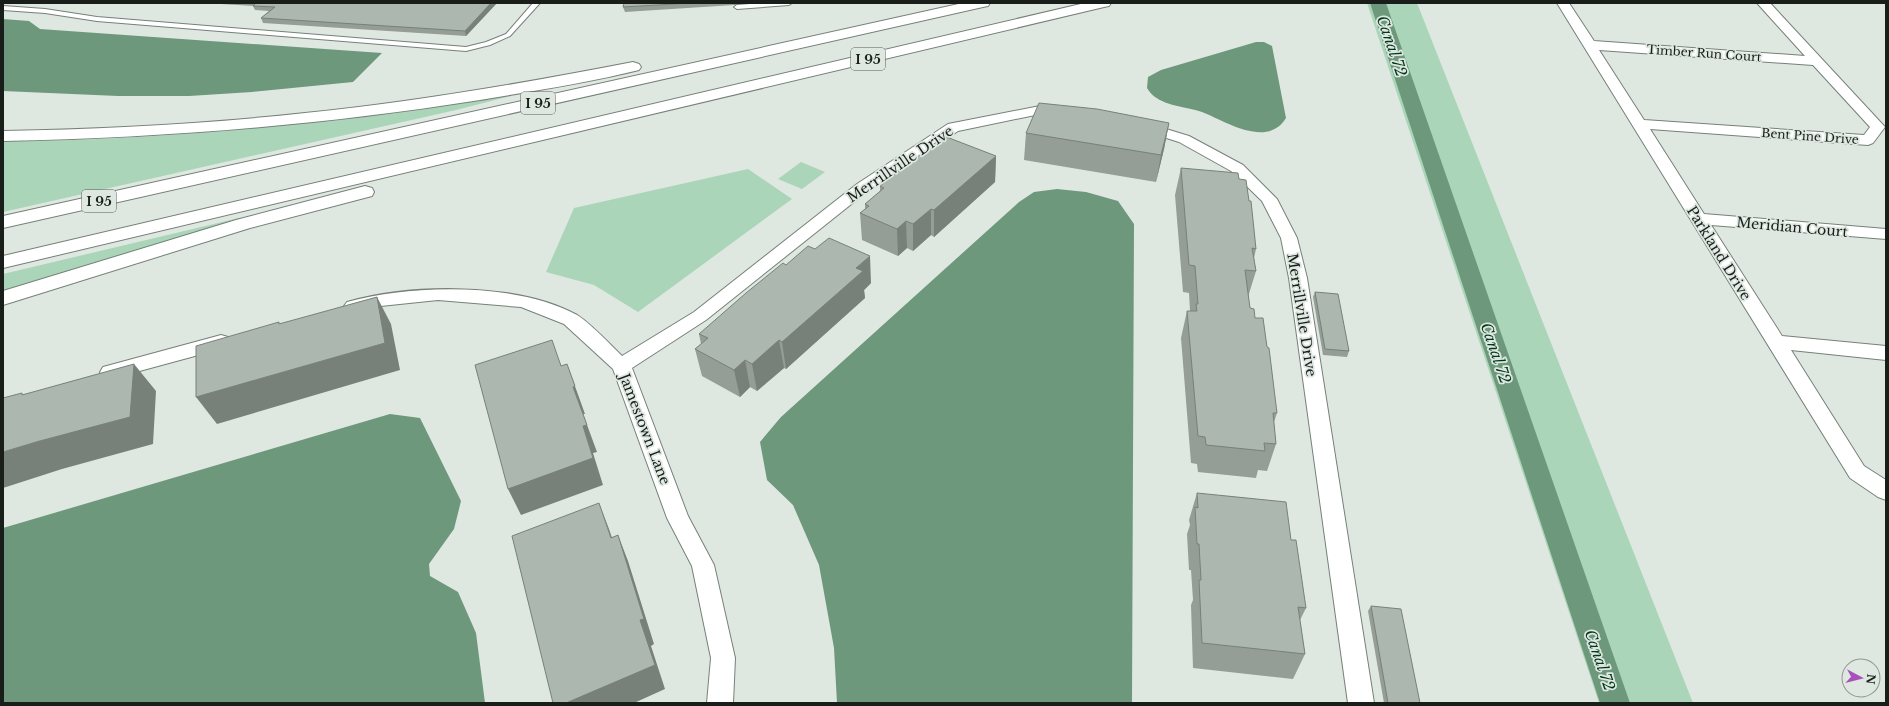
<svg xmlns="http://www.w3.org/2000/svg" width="1889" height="706" font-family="'Libre Baskerville',serif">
<rect width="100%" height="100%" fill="#dee8e1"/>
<g fill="#aad5b8">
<path d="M1367,3H1417L1693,703H1599Z"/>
<path d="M511,94V96L456,110L3,212V141C173,141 342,120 511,94Z"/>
<path d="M801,162L825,172L802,189L778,179Z"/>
<path d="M748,169L792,199L638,312L594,285L546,272L574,208Z"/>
<path d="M239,218V221L3,293V274Z"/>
</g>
<g fill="#6d987c">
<path d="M3,19L29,21L40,29L382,53L353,82L252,92L189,96H118L3,91Z"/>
<path d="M1256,42H1264L1272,46L1286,118C1267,149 1225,121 1202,112C1187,107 1167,106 1155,97C1152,95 1149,91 1147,88L1148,77L1161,70Z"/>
<path d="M1057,189L1086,192L1118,201L1134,224L1132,703H837L834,648L819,565L793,505L767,480L760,442L781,417L1019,202L1034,192Z"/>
<path d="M390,414L420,418L461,501L454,529L429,564L430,576L458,592L476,633L485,703H3V528Z"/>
</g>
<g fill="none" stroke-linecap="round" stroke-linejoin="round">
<path fill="#6d987c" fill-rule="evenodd" d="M1370,3H1386L1630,703H1600Z"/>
<defs>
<g id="service">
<path d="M533,3H540L510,36L490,45L466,51L97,21L45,13L3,10V6L45,9L97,17L466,47L486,42L506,34Z"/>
<path d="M763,3H792L789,5L737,9L734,7L737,5Z"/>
</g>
<g id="minor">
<path d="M1557,3H1569L1594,41L1805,56L1757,3H1770L1885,127L1873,143L1868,145L1650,129L1704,214L1886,229V239L1711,225L1782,336L1886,346V360L1791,350L1864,466L1886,480V500L1878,497L1850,478ZM1599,50L1813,65L1870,127L1864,135L1644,120Z"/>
<path d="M1045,105L1067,108L1069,111L1067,114L1062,115L1045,113L958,131L869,190L706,320L632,368L688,516L714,565L735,658L733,703H707L711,658L692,566L667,518L613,369L564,324L521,307L438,300L371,307L353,312L347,310L344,306L347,302C411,284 517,282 577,315C589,322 611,345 622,356L694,312L857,184L948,124Z"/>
<path d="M1143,122L1189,136L1243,165L1277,199L1297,238L1307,278L1374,703H1348L1289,278L1281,238L1262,201L1231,171L1179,142L1138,129L1136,126L1138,123Z"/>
<path d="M221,335L228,337L230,342L228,347L110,379L103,377L100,372L103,367Z"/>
</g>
<g id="motorway">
<path d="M963,3H990L988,6L983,7L3,228V216Z"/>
<path d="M1085,3H1111L1109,6L1104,7L3,268V256Z"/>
<path d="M633,62L639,64L641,67L639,70C587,83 533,91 480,100C322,125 163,138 3,141V131C104,129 205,124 305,113C415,102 525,83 633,62Z"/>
<path d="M365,186L372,188L374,192L372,196L250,228L3,305V291L236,220Z"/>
</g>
</defs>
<use href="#service" stroke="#768079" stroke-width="2"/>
<use href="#minor" stroke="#768079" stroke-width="2"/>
<use href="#motorway" stroke="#768079" stroke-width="2"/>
<use href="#service" fill="#fff" fill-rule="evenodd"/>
<use href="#minor" fill="#fff" fill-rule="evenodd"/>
<use href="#motorway" fill="#fff" fill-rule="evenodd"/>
</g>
<g fill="#949d96">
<path d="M221,3H497L466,36L263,23L261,18L269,11L255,10L253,6L221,4Z"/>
<path d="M624,3H741L734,5L625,12L623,7Z"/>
<path d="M1169,123L1164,149L1156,182L1024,160L1026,133Z"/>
<path d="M996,156L995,182L934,237L931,235L913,251L907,248L898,256L862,240L860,213L865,210V204L880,191V186Z"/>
<path d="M1181,168L1239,179L1249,201L1256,249L1254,258L1256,271L1248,297L1250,308L1255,318L1277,413L1274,422L1276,444L1267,471L1258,470L1256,478L1198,472L1197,464L1191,463L1181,338L1187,311H1190L1189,293L1183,292L1175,195Z"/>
<path d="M786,265L871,283L864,290L865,298L786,369L784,368L757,391L750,387L740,397L702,376L695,349L701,344L699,334Z"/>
<path d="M1315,292L1349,351L1347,357L1323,355L1313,297Z"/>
<path d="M1197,493L1291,540L1306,608L1300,620L1305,654L1293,679L1193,668L1191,605L1193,600L1191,570H1189L1187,534L1190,525L1189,520Z"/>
<path d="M1371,606L1420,703H1384L1368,611Z"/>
</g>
<g fill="#78807a">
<path d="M491,3H497L466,36L465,31Z"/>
<path d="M734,3H741L734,5Z"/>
<path d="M1169,123L1164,149L1156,182L1161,155Z"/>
<path d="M996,156L995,182L934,237V210Z"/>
<path d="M931,209V235L913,251V224Z"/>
<path d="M906,221L907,248L898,256L897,229Z"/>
<path d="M870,256L871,283L864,290L865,298L786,369L782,342L856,268Z"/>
<path d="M377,297L391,324L400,370L217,424L196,397Z"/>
<path d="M779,340L784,368L757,391L752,364Z"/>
<path d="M745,360L750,387L740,397L734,370Z"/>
<path d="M134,364L156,391L153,444L62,469L3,488V452L36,442Z"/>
<path d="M567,364L585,414H583L597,452L593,453L603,485L521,515L508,489L583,426Z"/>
<path d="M599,503L609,529L621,564L611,538Z"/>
<path d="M618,535L628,561L654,644L651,646L665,689L634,703H566L640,620Z"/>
</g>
<g fill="#acb7af" stroke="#78807a">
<path d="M256,3H491L465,31L261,18L275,7L253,6Z"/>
<path d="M624,3H692L623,7Z"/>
<path d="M1039,103L1097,109L1169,123L1161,155L1026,133Z"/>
<path d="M944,136L996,156L934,210L931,209L913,224L906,221L897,229L860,213L869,206L865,204L884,188L880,186Z"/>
<path d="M1181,168L1238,173L1239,179L1246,180L1249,201H1251L1256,249L1252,248L1256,271L1245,270L1250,308L1254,309L1255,318H1263L1267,347L1269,348L1277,413H1273L1276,444L1264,443L1265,451L1206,445L1205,437L1198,436L1187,311H1197L1196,304H1198L1195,266L1189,265Z"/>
<path d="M829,238L870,256L856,268L863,271L782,342L779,340L752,364L745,360L734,370L695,349L708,338L699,334L746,293L783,263L786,265L808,246L815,249Z"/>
<path d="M1315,292L1338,294L1349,351L1325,349Z"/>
<path d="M377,297L385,343L196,397V346L279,322V324Z"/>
<path d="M552,340L561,366L567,364L575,386L573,387L587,425L583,426L593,458L508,489L475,365Z"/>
<path d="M134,364L130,417L36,442L3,452V398L22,393V395Z"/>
<path d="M1197,493L1286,502L1291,540H1296L1306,608L1298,607L1305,654L1202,643L1199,580H1201L1199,544H1197L1195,507L1198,508Z"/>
<path d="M599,503L611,538L618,535L644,619L640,620L655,665L566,703H553L512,536Z"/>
<path d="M1371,606L1401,609L1420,703H1388Z"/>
</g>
<g text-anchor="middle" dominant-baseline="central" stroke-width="3.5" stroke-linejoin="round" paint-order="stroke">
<g font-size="12" fill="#1a1e1b" stroke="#dee8e1">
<text transform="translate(1704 53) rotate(4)">Timber Run Court</text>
<text transform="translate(1810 136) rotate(4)">Bent Pine Drive</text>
</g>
<g fill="#dee8e1" stroke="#555b56" stroke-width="1">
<rect x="851" y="48" width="34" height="22" rx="3"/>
<rect x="521" y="92" width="34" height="22" rx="3"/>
<rect x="82" y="190" width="34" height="22" rx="3"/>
</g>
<g font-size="13" font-weight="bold" fill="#1a1e1b">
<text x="868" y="59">I 95</text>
<text x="538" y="103">I 95</text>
<text x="99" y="201">I 95</text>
</g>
<g font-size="14" fill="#1a1e1b" stroke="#dee8e1">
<text transform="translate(900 164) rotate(-34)">Merrillville Drive</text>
<text transform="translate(1792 227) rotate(5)">Meridian Court</text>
<text transform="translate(1719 253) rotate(58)">Parkland Drive</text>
<text transform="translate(1302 315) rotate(81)">Merrillville Drive</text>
<text transform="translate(645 429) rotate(69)">Jamestown Lane</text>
</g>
<g font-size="15" font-style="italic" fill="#00381c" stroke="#dee8e1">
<text transform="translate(1392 46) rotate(71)">Canal 72</text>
<text transform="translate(1496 353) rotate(71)">Canal 72</text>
<text transform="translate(1600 660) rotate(71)">Canal 72</text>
</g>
</g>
<rect width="1889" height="706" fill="none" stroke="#1a1e1b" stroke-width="8"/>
<g transform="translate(1861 678) rotate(97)"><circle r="19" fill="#dee8e1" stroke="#909792"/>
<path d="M0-3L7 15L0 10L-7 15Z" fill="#a950bc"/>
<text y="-6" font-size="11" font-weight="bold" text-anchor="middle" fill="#1a1e1b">N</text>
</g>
</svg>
